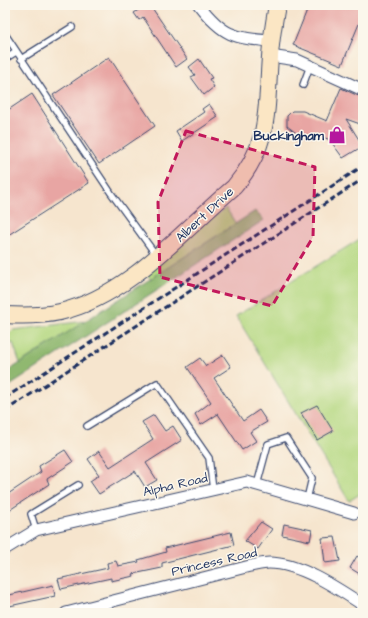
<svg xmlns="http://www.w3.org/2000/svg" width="368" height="618" viewBox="0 0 368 618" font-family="'Architects Daughter',sans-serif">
<rect width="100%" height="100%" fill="#fbf7ec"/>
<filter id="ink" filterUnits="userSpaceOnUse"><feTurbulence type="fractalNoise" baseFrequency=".025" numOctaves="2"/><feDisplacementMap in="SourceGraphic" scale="8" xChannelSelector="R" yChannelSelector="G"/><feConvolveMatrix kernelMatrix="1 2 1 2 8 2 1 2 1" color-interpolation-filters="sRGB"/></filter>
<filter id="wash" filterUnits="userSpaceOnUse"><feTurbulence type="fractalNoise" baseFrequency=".012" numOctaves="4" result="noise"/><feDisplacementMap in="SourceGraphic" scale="16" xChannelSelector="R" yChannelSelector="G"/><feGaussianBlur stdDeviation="0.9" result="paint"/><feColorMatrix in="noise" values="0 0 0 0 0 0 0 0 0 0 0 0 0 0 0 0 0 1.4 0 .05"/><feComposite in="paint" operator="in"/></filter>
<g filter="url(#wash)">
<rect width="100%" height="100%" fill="#f6e5ce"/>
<path fill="#b5d881" stroke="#688470" d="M 226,208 L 236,224 L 151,279 L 146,274 L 197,228 Z
M 363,237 L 363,492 L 349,501 L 236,316 Z
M 86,321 L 20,363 L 13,343 L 5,345 L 5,337 L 13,330 Z"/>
<path fill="#90b86f" stroke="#567466" d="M 255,211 L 264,220 L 5,389 L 5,373 Z"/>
<g id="blocks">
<path fill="#e8a5a3" d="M 146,5 L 150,5 L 187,59 L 176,67 L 143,17 L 139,20 L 134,13 Z
M 309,5 L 363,5 L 363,14 L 342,65 L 293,45 Z
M 109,57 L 155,126 L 99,164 L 53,95 Z
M 199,59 L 212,78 L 209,79 L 214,87 L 204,95 L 191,77 L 195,75 L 189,67 Z
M 341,88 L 363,98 L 363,125 L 346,119 L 363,146 L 343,158 L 330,140 L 316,134 L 314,137 L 301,134 L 300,136 L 287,126 L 287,116 L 292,111 L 303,111 L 327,121 Z
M 32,94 L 89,183 L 5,237 L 5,112 Z
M 209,104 L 218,117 L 182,141 L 176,131 L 204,112 L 202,109 Z
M 223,355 L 231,367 L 214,378 L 243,421 L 259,410 L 267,422 L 250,432 L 256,441 L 242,450 L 218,414 L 201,425 L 195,414 L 211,402 L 187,367 L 200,358 L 206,366 Z
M 317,405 L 333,431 L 317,440 L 301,413 Z
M 154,415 L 165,431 L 173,426 L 182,440 L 146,463 L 157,480 L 145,487 L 135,471 L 99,494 L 90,481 L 99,475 L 88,459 L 99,451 L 110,467 L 153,439 L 142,422 Z
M 65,450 L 73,462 L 47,479 L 49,484 L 5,513 L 5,496 L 41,472 L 39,466 Z
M 261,522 L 272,529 L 258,549 L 245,541 Z
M 284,524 L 312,530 L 310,541 L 282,535 Z
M 231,532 L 234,545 L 162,563 L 162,568 L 133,574 L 134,576 L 111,581 L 111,578 L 61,589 L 58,579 L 108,568 L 107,563 L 116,561 L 118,566 L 139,562 L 138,560 L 166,552 L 165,548 Z
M 335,537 L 340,561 L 325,563 L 322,538 Z
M 357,556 L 363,560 L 363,576 L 350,568 Z
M 53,585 L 55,596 L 5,607 L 5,596 Z"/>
</g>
</g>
<g filter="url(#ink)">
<use href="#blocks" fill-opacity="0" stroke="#3c4a6f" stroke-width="1"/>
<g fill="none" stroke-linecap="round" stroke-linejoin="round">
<g stroke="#3c4a6f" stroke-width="8">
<path id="lane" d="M 5,34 L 111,193 L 156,255
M 5,59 L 16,52
M 21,59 L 72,27
M 303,85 L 310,66
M 87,426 L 157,383 L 209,458 L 213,490
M 257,485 L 268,444 L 286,438 L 312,478 L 307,499
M 354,513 L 363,514
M 36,530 L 31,514 L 78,485"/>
</g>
<g stroke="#3c4a6f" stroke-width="13">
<path id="street" d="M 199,5 C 223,36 234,38 271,41
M 270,56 L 297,60 L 363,90
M 5,549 L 36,530 L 247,482 L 354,513
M 66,613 L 250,566 C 256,565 263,563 269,563 C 300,563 337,588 363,605"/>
</g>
<g stroke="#3c4a6f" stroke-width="18">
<path id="secondary" d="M 5,315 C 23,316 42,316 60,312 C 129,296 182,231 234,187 C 271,144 266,109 270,57 C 271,39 274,22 277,5"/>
</g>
<use href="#lane" stroke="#fff" stroke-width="5.5"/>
<use href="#street" stroke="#fff" stroke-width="11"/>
<use href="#secondary" stroke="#fbe6c4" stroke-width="16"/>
<path stroke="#1b2f5e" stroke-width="3" stroke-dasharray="6 3" stroke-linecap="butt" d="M 5,398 L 363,166
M 5,411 L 363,179"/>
</g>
</g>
<path fill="#c2185b" fill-opacity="0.2" stroke="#c2185b" stroke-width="3" stroke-dasharray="8 5" stroke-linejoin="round" d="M 186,131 L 315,167 L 313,237 L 272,306 L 160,277 L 158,202 Z"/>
<defs>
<g id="shop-bare" transform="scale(1.38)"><path d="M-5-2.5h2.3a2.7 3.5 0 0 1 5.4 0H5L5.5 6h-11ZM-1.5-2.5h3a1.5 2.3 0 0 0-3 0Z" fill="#b5179e" stroke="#fbf7ec" stroke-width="2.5" paint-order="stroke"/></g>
</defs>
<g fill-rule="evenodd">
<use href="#shop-bare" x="337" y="135"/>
</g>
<g text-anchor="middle" stroke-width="3" stroke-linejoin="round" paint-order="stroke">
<g font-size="13" font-weight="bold" fill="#1b2f5e" stroke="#fbf7ec" text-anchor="end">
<text x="324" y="140">Buckingham</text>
</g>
<g font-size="13" fill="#1b2f5e" stroke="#fbf7ec">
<text transform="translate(204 214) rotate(-43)" y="5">Albert Drive</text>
<text transform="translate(175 484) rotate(-13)" y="5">Alpha Road</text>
<text transform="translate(214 561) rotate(-13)" y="5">Princess Road</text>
</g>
</g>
<rect width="368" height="618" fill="none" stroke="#fbf7ec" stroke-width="20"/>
</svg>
